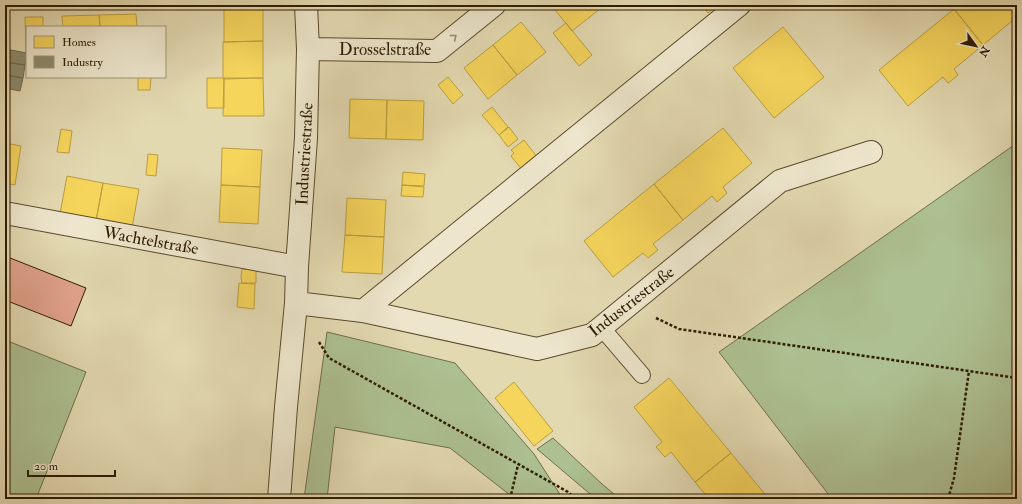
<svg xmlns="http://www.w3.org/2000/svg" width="1022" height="504" viewBox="0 0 1022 504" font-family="'IM FELL Double Pica',serif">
<rect width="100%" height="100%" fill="#e3d9b1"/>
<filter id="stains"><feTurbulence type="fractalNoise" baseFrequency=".005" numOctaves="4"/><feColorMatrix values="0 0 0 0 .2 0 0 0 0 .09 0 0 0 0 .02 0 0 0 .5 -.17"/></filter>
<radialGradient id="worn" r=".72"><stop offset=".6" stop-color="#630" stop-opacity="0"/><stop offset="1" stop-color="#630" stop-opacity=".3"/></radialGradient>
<path fill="#adc091" stroke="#6e6e49" d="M 1017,143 L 1017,499 L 832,499 L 719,352 Z
M 327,332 L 455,363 L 534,454 L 563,499 L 515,499 L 450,448 L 335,427 L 327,499 L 304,499 Z
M 5,340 L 86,372 L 36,499 L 5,499 Z
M 553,438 L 602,484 L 620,499 L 596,499 L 537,449 Z"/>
<path fill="#f6d55c" stroke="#ba9e41" d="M 5,5 L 34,5 L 34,7 L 5,8 Z
M 224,5 L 263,5 L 263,41 L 224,42 Z
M 375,5 L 414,5 L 375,6 Z
M 551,5 L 600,5 L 601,7 L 601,8 L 572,31 Z
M 702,5 L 718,5 L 708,13 Z
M 958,5 L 1017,5 L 1017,27 L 1012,21 L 983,45 L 954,9 Z
M 954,9 L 983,45 L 954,69 L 958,75 L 948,83 L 943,77 L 908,106 L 879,70 Z
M 136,14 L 137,27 L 100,27 L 99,15 Z
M 99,15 L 100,27 L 63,27 L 62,16 Z
M 25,17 L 43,17 L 43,27 L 27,27 L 27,52 L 26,52 Z
M 521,22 L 546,52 L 517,75 L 493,45 Z
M 566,23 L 592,55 L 579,66 L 553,33 Z
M 783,27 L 824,77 L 774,118 L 733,68 Z
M 263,41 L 263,78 L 223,79 L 223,42 Z
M 493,45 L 517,75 L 488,99 L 464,68 Z
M 138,77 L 151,77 L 150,90 L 138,90 Z
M 448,77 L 463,95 L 453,104 L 438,85 Z
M 207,78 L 224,78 L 224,108 L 207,108 Z
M 224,78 L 263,78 L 264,116 L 223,116 Z
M 350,99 L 387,100 L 386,139 L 349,138 Z
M 387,100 L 424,101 L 423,140 L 386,139 Z
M 492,107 L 508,127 L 499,135 L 482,115 Z
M 509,127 L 518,139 L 508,147 L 499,135 Z
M 723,128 L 752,163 L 723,187 L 727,193 L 717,202 L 712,196 L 683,220 L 654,184 Z
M 61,129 L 72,131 L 69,153 L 57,152 Z
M 524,140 L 538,158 L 523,171 L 511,156 L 514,153 L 511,150 Z
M 5,143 L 21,146 L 15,185 L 5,183 Z
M 222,148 L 262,150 L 260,187 L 221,185 Z
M 148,154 L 158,155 L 156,176 L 146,175 Z
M 403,172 L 425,174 L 424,186 L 402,185 Z
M 67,176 L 103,183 L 96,221 L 60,214 Z
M 103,183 L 139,189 L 132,228 L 96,221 Z
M 654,184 L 683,220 L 653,244 L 658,250 L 648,258 L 643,253 L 613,277 L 584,241 Z
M 221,185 L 260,187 L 258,224 L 219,222 Z
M 402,185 L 424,187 L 423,197 L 401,196 Z
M 347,198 L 386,200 L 384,237 L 345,235 Z
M 345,235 L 384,237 L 382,274 L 342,272 Z
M 242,269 L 256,270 L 256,283 L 242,283 L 241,277 Z
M 239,283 L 255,284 L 254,309 L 237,307 Z
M 669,378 L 731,453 L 695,482 L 671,452 L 665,457 L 656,447 L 662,442 L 634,407 Z
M 514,382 L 553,431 L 534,446 L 495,398 Z
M 731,453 L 769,499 L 709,499 L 695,482 Z"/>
<path fill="#8c8c6e" stroke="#706a4d" d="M 5,49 L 27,53 L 25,65 L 5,62 Z
M 5,62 L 25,65 L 23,78 L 5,75 Z
M 5,75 L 23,78 L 20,91 L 5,88 Z"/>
<path fill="#e1a28b" stroke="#2e1c01" d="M 5,256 L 86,288 L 71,326 L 5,300 Z"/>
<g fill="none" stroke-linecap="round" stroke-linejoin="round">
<g stroke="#5b4b2d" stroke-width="18">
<path id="service" d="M 601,327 L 642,375"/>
</g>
<g stroke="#5b4b2d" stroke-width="24">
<path id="minor" d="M 308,49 L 437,51 L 494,5
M 5,213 L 297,267
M 296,303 L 363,311 L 739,5
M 363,311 L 537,349 L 592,335 L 780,181 L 871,152
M 279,499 L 286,407 L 296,303 L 297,267 L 306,138 L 308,49 L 306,5"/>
</g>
<path stroke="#2e1c01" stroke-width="2.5" stroke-dasharray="3 2" stroke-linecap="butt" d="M 656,318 L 679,329 L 1017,378
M 319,342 L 329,358 L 568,492 L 576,499
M 510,499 L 518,465
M 948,499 L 954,478 L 969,371"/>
<use href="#service" stroke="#ede6cc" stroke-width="16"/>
<use href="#minor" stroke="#ede6cc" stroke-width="22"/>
</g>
<defs><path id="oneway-chevron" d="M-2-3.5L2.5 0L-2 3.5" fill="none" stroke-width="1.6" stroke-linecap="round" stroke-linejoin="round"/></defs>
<use stroke="#978b71" href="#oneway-chevron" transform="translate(454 37) rotate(-39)"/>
<g text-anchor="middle" stroke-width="4" stroke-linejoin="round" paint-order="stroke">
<g font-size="17" fill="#2e1c01" stroke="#ede6cc">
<text x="385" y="55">Drosselstraße</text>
<text transform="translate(304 154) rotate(-87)" y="6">Industriestraße</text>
<text transform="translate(151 240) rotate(10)" y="6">Wachtelstraße</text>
<text transform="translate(631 301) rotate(-38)" y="6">Industriestraße</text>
</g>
</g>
<rect width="1022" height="504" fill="none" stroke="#e3d9b1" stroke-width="20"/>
<rect x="6" y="6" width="1010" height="492" fill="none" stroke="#2e1c01" stroke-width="2"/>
<rect x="10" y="10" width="1002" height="484" fill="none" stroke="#2e1c01"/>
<rect x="26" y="26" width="140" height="52" fill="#ede6cc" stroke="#a1957b"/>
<rect x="34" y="36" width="20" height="12" fill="#f6d55c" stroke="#a1957b"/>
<text x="62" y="46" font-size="12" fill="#2e1c01">Homes</text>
<rect x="34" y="56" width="20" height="12" fill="#8c8c6e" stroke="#a1957b"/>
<text x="62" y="66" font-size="12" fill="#2e1c01">Industry</text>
<g transform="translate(976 46) rotate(123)" stroke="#ede6cc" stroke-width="3" paint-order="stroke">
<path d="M0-3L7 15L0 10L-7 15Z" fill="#2e1c01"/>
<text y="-6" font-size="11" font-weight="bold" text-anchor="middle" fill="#2e1c01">N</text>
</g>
<path d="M28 470v6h87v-6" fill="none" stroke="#2e1c01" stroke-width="2"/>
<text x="34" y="470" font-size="12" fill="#2e1c01" stroke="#ede6cc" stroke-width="3" paint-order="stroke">20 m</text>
<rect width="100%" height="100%" filter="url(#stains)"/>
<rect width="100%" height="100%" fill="url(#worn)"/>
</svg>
